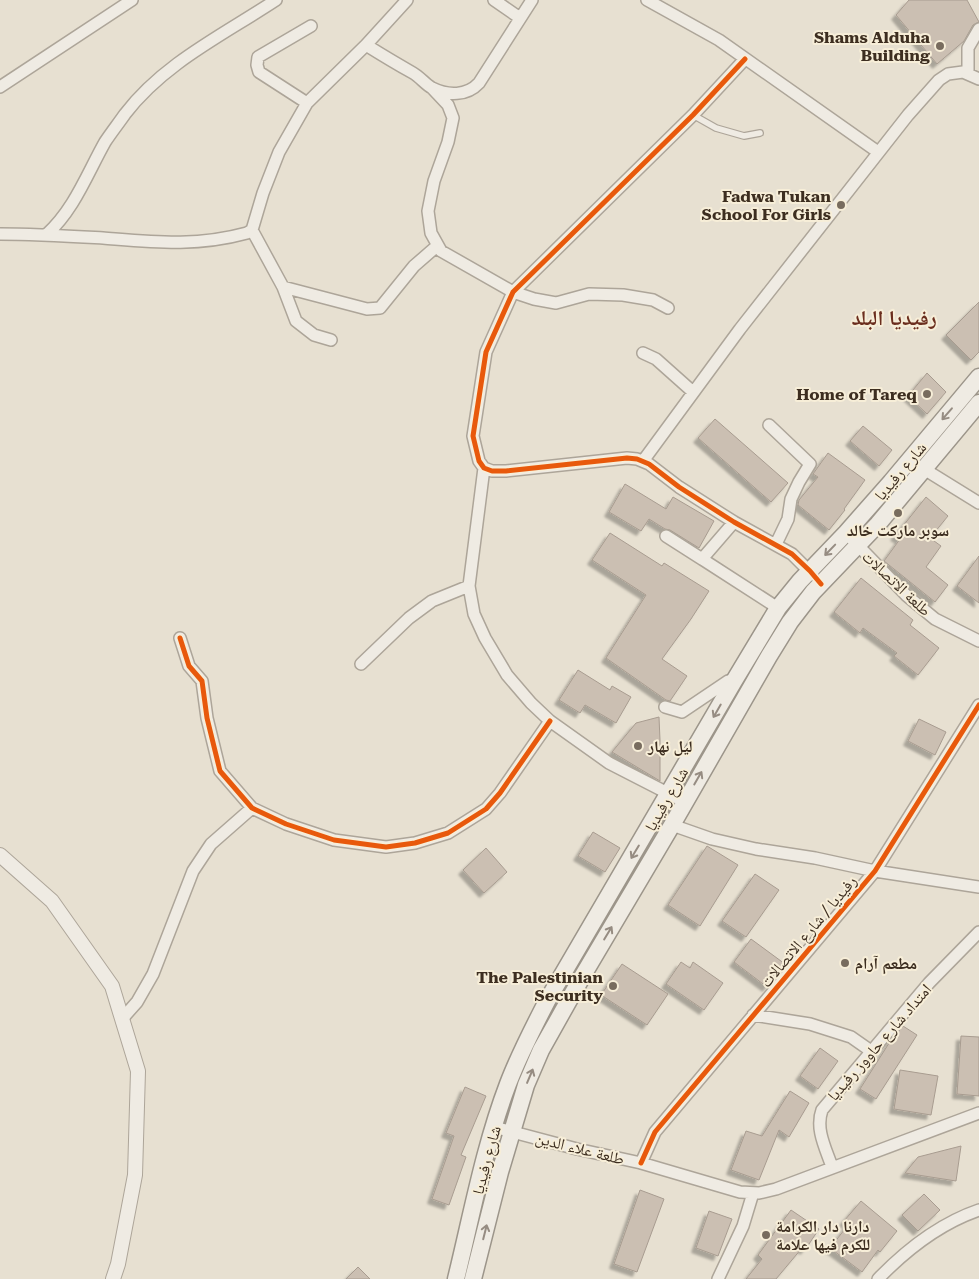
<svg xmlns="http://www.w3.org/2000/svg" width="979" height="1279" viewBox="0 0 979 1279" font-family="'Roboto Serif','Noto Naskh Arabic',serif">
<defs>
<filter id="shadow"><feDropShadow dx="-4.5" dy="4.5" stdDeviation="1" flood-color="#0004"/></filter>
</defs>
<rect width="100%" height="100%" fill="#e7e0d1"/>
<path fill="#cbbfb2" stroke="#a89c90" filter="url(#shadow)" d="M 909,0 L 967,0 L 979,22 L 973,25 L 964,41 L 937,64 L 896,15 Z
M 979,302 L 979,352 L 971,360 L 946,335 Z
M 927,373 L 946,392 L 927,414 L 908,396 Z
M 715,419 L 788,483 L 771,502 L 698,438 Z
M 863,426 L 892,450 L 879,466 L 850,441 Z
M 828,453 L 865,480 L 844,509 L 845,510 L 829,530 L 798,505 L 799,500 L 818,477 L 813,474 Z
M 625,484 L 666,509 L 673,497 L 714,521 L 699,548 L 670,530 L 665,529 L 649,519 L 641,531 L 609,512 Z
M 926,497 L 948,516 L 930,538 L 941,546 L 926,567 L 948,585 L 935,602 L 884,561 L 900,539 L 895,536 Z
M 610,533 L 662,566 L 664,563 L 709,591 L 691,619 L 662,659 L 687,676 L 670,701 L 666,700 L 606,658 L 646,595 L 592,560 Z
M 979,556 L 979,603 L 957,586 Z
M 861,578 L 913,620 L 910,625 L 939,648 L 918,675 L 894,656 L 897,653 L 863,628 L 860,633 L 834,612 Z
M 578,670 L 610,690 L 612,686 L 631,697 L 616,723 L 585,705 L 580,713 L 559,700 Z
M 659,717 L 660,740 L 660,781 L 612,752 L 636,723 Z
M 919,719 L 946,732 L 935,755 L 908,741 Z
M 593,832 L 620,848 L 605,872 L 578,856 Z
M 707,846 L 738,865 L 700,926 L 668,905 Z
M 486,848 L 507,872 L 484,893 L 463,870 Z
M 755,874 L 779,890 L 746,937 L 722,921 Z
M 751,939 L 785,964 L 767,987 L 734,962 Z
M 681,962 L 690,968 L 693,962 L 723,983 L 704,1010 L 666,984 Z
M 622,964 L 668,994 L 647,1025 L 601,995 Z
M 903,1026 L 917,1035 L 876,1099 L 860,1089 L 891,1040 Z
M 961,1036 L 979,1037 L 979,1096 L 957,1094 Z
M 820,1048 L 838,1061 L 818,1089 L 800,1076 Z
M 900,1070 L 938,1076 L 931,1115 L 894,1109 Z
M 465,1087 L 486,1096 L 461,1155 L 466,1157 L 449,1205 L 432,1199 L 454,1136 L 446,1133 Z
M 790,1091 L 809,1103 L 789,1137 L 779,1130 L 759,1180 L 731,1170 L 746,1131 L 762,1136 Z
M 961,1146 L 956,1181 L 905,1173 L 918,1157 Z
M 640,1190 L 664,1199 L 637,1272 L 614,1264 Z
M 924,1194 L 940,1210 L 918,1231 L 902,1215 Z
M 861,1201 L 897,1231 L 880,1252 L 878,1250 L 862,1272 L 830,1248 L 848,1225 L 844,1221 Z
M 791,1210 L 819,1229 L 805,1250 L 802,1248 L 776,1279 L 746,1279 L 762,1259 L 758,1255 Z
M 709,1211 L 732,1219 L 718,1256 L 696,1248 Z
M 358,1267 L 370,1279 L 346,1279 Z"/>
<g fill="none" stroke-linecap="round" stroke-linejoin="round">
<g stroke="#ada599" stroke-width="8">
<path id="service" d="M 693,115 L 716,128 L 744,136 L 760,133"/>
</g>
<g stroke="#ada599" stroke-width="14">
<path id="minor" d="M 494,0 L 520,18
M 647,0 L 719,40 L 878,152
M 366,45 C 382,55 397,64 413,73 C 420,77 425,84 432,88 C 448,96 467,96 479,83 L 532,0
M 745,59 L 693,115 L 513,292 L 486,352 L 473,436 L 479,461 L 484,468 L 492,471 L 506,471 L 627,458 L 637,459 L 649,464 L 679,487 L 734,522 L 792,554 L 813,575
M 968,73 L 968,48 L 979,29
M 0,87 L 132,0
M 432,88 L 448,105 L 453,118 L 448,142 L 434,181 L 428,211 L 431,233 L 441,251 L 513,292 L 534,299 L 556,303 L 589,294 L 623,295 L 653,300 L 668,308
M 307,103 L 259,72 L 257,65 L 258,57 L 311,26
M 252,230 L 283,287 L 296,321 L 314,335 L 331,340
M 0,234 C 34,234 68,236 103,238 C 154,242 196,247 247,233 L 252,230 L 263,193 L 279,152 L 307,103 L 366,45 L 407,0
M 46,235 C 74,210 87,174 105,142 C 111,133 118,124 125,114 C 164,63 223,35 276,0
M 283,287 L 367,309 L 380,308 L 414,266 L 437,246
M 643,353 L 656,359 L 693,392
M 769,425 L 810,464 L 799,482 L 791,499 L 788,519 L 776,544
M 643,461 L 740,329 L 908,115 L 939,80 L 948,74 L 963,72 L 979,79
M 484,468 L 469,586 L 474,614 L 485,638 L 507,675 L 531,703 L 550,721 L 609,763 L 685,802
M 924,469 L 979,503
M 734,522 L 702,559 L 778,608
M 846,533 L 906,595 L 935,619 L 979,641
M 666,536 L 702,559
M 180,638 L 189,666 L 202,681 L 207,718 L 220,771 L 252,808 L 286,824 L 334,840 L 386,847 L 415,843 L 448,833 L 486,809 L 500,793 L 550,721
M 361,664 L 409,618 L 432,601 L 469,586
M 665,707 L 682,712 L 728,681 L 734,681
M 672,825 L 712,839 L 756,849 L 815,858 L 875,871 L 979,887
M 753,1015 L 810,1024 L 851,1037 L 871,1051
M 122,1019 L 137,1002 L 153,974 L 193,871 L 211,844 L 252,808
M 494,1127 L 577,1149 L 641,1163 L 740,1192 L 759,1193 L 776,1189 L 979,1113
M 641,1163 L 655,1132 L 875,871 L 979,705
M 832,1167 C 826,1149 815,1129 822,1110 L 929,983 L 979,932
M 718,1279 L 743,1226 L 753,1193
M 878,1279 C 906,1250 941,1223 979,1210"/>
</g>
<g stroke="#ada599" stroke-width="16">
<path id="tertiary" d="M 0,855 L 52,901 L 112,986 L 138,1071 L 135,1175 L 118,1264 L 113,1279"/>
</g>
<g stroke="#9c958a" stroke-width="19">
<path id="secondary" d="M 456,1279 C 472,1214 484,1147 508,1084 C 519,1055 533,1028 547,1001 L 734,681 L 778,608 L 800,581 L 846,533 L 891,482 L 979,377
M 473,1279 L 500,1172 L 526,1085 L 541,1050 L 582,977 L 672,825 L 769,656 L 790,622 L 813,592 L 878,524 L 979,403"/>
</g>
<use href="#service" stroke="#efebe3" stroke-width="5.5"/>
<use href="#minor" stroke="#efebe3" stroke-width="11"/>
<use href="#tertiary" stroke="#efebe3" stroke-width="14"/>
<use href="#secondary" stroke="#efebe3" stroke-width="16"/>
<g stroke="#f7eed8" stroke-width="8">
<path id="cycleway" d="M 745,59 L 693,115 L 513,292 L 486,352 L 473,436 L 479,461 L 484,468 L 492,471 L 506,471 L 627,458 L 637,459 L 649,464 L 679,487 L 734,522 L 792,554 L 810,571 L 821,584
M 180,638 L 189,666 L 202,681 L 207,718 L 220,771 L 252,808 L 286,824 L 334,840 L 386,847 L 415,843 L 448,833 L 486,809 L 500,793 L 550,721
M 641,1163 L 655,1132 L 875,871 L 979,705"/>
</g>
<use href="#cycleway" stroke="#e8590c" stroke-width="5"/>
</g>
<defs><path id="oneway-shaft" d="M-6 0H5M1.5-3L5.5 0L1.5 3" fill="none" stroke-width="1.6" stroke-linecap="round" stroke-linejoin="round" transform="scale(1.25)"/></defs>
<g stroke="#968c82">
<use href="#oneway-shaft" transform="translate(947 414) rotate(131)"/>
<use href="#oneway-shaft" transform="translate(830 550) rotate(134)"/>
<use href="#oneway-shaft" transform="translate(717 711) rotate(120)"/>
<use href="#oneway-shaft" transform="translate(698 778) rotate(-60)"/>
<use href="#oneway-shaft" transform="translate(635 852) rotate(121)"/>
<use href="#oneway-shaft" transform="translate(608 933) rotate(-59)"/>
<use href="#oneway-shaft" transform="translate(530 1076) rotate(-67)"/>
<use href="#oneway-shaft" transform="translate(485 1232) rotate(-76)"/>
</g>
<g fill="#786c5e" stroke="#f7eed8" stroke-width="2">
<circle cx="940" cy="46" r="5"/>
<circle cx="841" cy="205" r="5"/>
<circle cx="927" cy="394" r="5"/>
<circle cx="898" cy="513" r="5"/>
<circle cx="638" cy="746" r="5"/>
<circle cx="845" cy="963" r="5"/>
<circle cx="613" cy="986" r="5"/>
<circle cx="766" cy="1235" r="5"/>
</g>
<g text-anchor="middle" stroke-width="4" stroke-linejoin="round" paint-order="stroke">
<g font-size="16" font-weight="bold" fill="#3d2e20" stroke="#f7eed8" text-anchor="end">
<text x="930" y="43">Shams Alduha<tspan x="930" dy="18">Building</tspan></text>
<text x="831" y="202">Fadwa Tukan<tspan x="831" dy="18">School For Girls</tspan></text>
<text x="917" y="400">Home of Tareq</text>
<text x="898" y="536" text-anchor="middle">سوبر مارکت خالد</text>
<text x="648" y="752" text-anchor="start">ليل نهار</text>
<text x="855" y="969" text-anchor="start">مطعم آرام</text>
<text x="603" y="983">The Palestinian<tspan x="603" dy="18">Security</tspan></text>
<text x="776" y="1232" text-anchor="start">دارنا دار الكرامة<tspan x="776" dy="18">للكرم فيها علامة</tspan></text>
</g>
<g font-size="16" fill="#3d2e20" stroke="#f7eed8">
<text transform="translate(900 471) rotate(-50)" y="6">شارع رفيديا</text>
<text transform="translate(897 583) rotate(43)" y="6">طلعة الاتصالات</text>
<text transform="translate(666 799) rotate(-60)" y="6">شارع رفيديا</text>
<text transform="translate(808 931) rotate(-50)" y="6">رفيديا / شارع الاتصالات</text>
<text transform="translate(879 1042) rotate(-49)" y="6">امتداد شارع حاووز رفيديا</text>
<text transform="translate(580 1148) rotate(14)" y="6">طلعة علاء الدين</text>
<text transform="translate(486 1160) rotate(-75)" y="6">شارع رفيديا</text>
</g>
<g font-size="21" font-weight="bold" fill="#6b2e1e" stroke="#f7eed8">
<text x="894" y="325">رفيديا البلد</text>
</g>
</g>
</svg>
